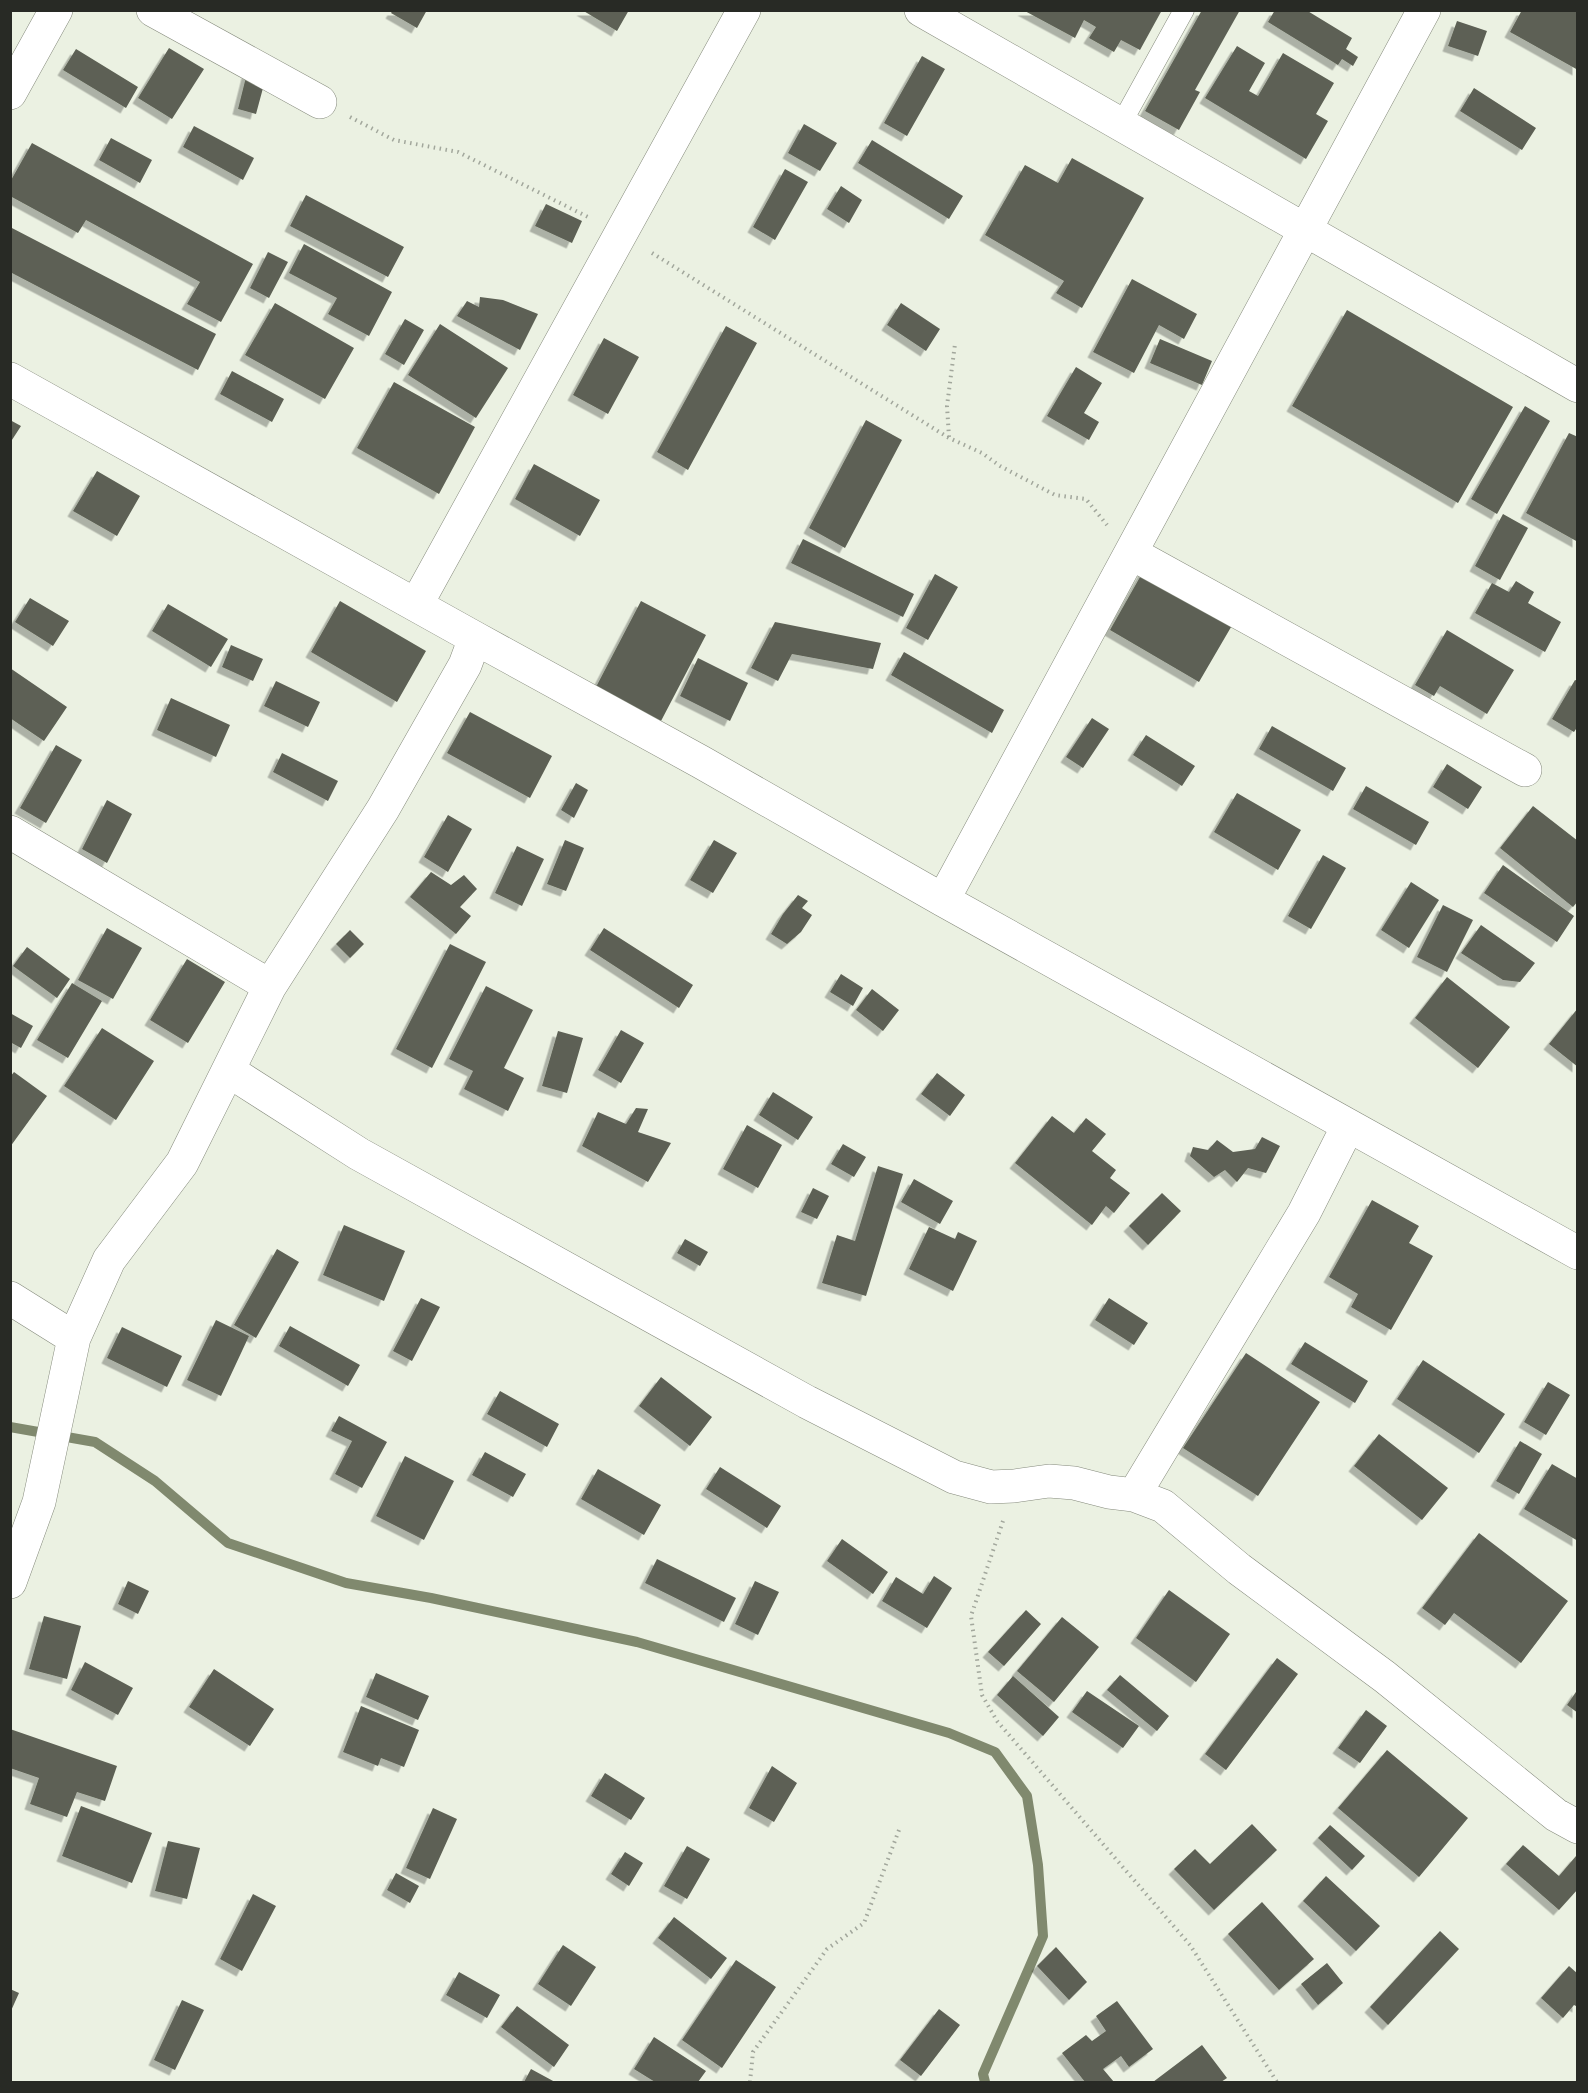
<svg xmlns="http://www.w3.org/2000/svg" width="1588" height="2093" viewBox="0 0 1588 2093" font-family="Georgia,serif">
<defs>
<filter id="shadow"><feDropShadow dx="-5.5" dy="5.5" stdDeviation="0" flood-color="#0004"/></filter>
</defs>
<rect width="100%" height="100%" fill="#ebf1e2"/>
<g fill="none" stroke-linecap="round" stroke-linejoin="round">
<path stroke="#80896e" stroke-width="10" d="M 10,1427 L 95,1442 L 155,1481 L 228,1543 L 346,1583 L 431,1598 L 637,1642 L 949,1733 L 995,1752 L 1027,1796 L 1038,1865 L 1043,1936 L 983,2074 L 985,2082"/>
</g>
<path fill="#5d6154" filter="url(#shadow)" d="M 393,10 L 427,10 L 417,28 L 391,13 Z
M 582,10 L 629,10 L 617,31 Z
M 1023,10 L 1162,10 L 1140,50 L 1121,40 L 1114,52 L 1089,38 L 1096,27 L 1084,20 L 1075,38 Z
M 1202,10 L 1240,10 L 1195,90 L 1200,92 L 1179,130 L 1145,111 Z
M 1275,10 L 1306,10 L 1352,38 L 1346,49 L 1358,57 L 1353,66 L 1342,59 L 1338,65 L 1268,22 Z
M 1522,10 L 1578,10 L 1578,70 L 1510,32 Z
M 1457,21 L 1487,31 L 1478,56 L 1448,46 Z
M 1237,46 L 1265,63 L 1249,91 L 1258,96 L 1283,53 L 1334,83 L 1316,114 L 1328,121 L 1306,159 L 1205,98 Z
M 169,48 L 204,69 L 172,119 L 138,98 Z
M 76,49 L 138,87 L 126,108 L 63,70 Z
M 922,56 L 945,69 L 907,136 L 884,123 Z
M 247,73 L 266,77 L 256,114 L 238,109 Z
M 1474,88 L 1536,128 L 1522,150 L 1460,111 Z
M 804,124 L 837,143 L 820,171 L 788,153 Z
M 194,126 L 254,158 L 243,180 L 183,147 Z
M 111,138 L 152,160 L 140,183 L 99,160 Z
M 872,140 L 963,196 L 949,219 L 858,163 Z
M 32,143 L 253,264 L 221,322 L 187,304 L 200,282 L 86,220 L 78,233 L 10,196 L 10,182 Z
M 1072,158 L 1144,198 L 1082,308 L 1056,293 L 1064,281 L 985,235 L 1025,165 L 1058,183 Z
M 785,169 L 808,182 L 775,240 L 753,227 Z
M 841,186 L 862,200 L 849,223 L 827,209 Z
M 306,195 L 404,247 L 388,277 L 290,226 Z
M 546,204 L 582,221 L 572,243 L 535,226 Z
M 10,227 L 216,334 L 198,370 L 10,272 Z
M 304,244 L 392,292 L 369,336 L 328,314 L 337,298 L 289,273 Z
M 268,252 L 288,262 L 269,298 L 250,288 Z
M 1132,279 L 1197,314 L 1184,339 L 1159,325 L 1134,373 L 1093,352 Z
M 480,297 L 503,300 L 538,314 L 520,350 L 457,316 L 467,301 L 479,307 Z
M 275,303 L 354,348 L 325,399 L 245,355 Z
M 901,303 L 940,329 L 926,351 L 887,325 Z
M 1347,310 L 1513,407 L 1458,503 L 1292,406 Z
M 405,319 L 424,330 L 404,365 L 385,354 Z
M 440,324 L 508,368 L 476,418 L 408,375 Z
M 726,326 L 757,343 L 688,470 L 657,452 Z
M 604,338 L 639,357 L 608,414 L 573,395 Z
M 1160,339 L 1212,361 L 1202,385 L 1150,363 Z
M 1076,367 L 1102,383 L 1084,413 L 1099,422 L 1089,440 L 1047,416 Z
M 232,371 L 284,399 L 272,422 L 220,394 Z
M 394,382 L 475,427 L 439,494 L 357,448 Z
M 1525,406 L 1550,421 L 1497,514 L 1471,499 Z
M 10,420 L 21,426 L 10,443 Z
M 866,420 L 902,440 L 845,548 L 809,528 Z
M 1569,433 L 1578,437 L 1578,542 L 1526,513 Z
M 534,464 L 600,500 L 580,536 L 515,499 Z
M 97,471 L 140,496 L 117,536 L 73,511 Z
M 1503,514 L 1528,528 L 1500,580 L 1475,566 Z
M 803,539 L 914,594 L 903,617 L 791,563 Z
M 1144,570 L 1234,622 L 1199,682 L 1110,630 Z
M 935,574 L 958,587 L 928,640 L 906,628 Z
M 1516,581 L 1534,592 L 1528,603 L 1561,622 L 1545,652 L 1475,613 L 1492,583 L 1509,592 Z
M 30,598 L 69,621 L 53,646 L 15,622 Z
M 340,601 L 426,651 L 397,702 L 311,652 Z
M 641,601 L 706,635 L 661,721 L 596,687 Z
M 168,604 L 228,639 L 211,667 L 152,631 Z
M 775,622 L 881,643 L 873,669 L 792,654 L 778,681 L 751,668 Z
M 1447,630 L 1514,670 L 1487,714 L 1440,686 L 1434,696 L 1415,685 Z
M 231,645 L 263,659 L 253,681 L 222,667 Z
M 904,652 L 1004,710 L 992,733 L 891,675 Z
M 698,658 L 748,683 L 730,721 L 680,696 Z
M 10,668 L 67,707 L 44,741 L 10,718 Z
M 1575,680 L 1578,681 L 1578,726 L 1574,732 L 1552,719 Z
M 276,681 L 320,702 L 308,727 L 264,706 Z
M 171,698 L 230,725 L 216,757 L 157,730 Z
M 470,712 L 552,756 L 530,798 L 447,753 Z
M 1092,718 L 1109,729 L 1083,768 L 1066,757 Z
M 1272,726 L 1346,768 L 1333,791 L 1259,749 Z
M 1146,735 L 1195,766 L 1182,786 L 1133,755 Z
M 56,745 L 82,760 L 46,823 L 20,808 Z
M 282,753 L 338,781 L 328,801 L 273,772 Z
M 1447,764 L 1482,787 L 1468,809 L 1433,787 Z
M 576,783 L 588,790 L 574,818 L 561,810 Z
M 1366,786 L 1429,822 L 1416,845 L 1353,809 Z
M 1237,793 L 1301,830 L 1278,870 L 1214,832 Z
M 107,800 L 132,814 L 107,863 L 82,849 Z
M 1533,806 L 1578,841 L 1578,901 L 1573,907 L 1500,848 Z
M 448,815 L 472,829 L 448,872 L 424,857 Z
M 565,840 L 584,848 L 566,891 L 547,884 Z
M 714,840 L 737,853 L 713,893 L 690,880 Z
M 517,846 L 544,859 L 522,906 L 495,893 Z
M 1323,855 L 1346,868 L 1311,929 L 1288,916 Z
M 1503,865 L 1574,916 L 1557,942 L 1484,893 Z
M 431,872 L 451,885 L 464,875 L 477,889 L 460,907 L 471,916 L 456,934 L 410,897 Z
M 1411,882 L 1439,900 L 1409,948 L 1381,930 Z
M 798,895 L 808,901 L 802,908 L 812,915 L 801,932 L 787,944 L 771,934 L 783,914 Z
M 1443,905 L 1473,920 L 1447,972 L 1417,957 Z
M 1481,925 L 1535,963 L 1520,982 L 1503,980 L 1461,953 Z
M 107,928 L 142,948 L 113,999 L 78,980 Z
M 604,928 L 693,985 L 679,1008 L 590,950 Z
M 350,930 L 364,944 L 350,958 L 336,944 Z
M 450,944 L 486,962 L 432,1068 L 396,1049 Z
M 27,947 L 70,979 L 57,998 L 13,966 Z
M 187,959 L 225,982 L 188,1043 L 150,1020 Z
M 841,974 L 863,988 L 853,1006 L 830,992 Z
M 1447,977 L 1510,1027 L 1478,1068 L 1415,1018 Z
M 72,983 L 102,1001 L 68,1058 L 37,1040 Z
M 486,986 L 533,1010 L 504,1068 L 524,1078 L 508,1111 L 464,1089 L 473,1071 L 449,1059 Z
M 872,989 L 899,1010 L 883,1031 L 856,1010 Z
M 1578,1008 L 1578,1067 L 1549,1044 Z
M 10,1013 L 33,1026 L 21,1048 L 10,1042 Z
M 102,1028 L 154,1061 L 116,1120 L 64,1086 Z
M 621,1030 L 644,1043 L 621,1083 L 598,1070 Z
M 558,1031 L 583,1038 L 567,1093 L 542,1086 Z
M 14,1072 L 47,1096 L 10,1147 L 10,1077 Z
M 937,1073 L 965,1095 L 950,1116 L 921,1094 Z
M 773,1092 L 813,1117 L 798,1140 L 759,1115 Z
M 636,1108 L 648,1109 L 638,1132 L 671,1143 L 648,1182 L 582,1146 L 598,1112 L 626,1124 Z
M 1052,1116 L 1074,1133 L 1086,1118 L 1106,1134 L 1092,1151 L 1116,1170 L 1110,1178 L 1130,1193 L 1114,1213 L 1106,1206 L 1092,1225 L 1015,1163 Z
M 747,1125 L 782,1145 L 758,1188 L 723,1169 Z
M 1262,1137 L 1280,1146 L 1266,1173 L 1248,1168 L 1237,1182 L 1225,1170 L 1214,1177 L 1190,1156 L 1193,1147 L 1208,1150 L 1217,1140 L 1233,1152 L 1255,1149 Z
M 843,1144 L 866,1157 L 854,1177 L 831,1164 Z
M 878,1166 L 903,1174 L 866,1296 L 822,1283 L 837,1235 L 855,1241 Z
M 914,1179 L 953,1201 L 940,1224 L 901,1202 Z
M 813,1188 L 829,1196 L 817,1219 L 801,1212 Z
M 1162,1193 L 1181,1211 L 1148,1245 L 1129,1226 Z
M 1372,1200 L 1419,1226 L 1409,1243 L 1433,1256 L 1391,1330 L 1351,1307 L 1358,1294 L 1329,1277 Z
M 344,1225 L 405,1251 L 384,1301 L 323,1275 Z
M 929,1227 L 955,1239 L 958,1232 L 977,1241 L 953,1291 L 909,1269 Z
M 685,1239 L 708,1252 L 700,1266 L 677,1253 Z
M 277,1249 L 299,1262 L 256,1338 L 234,1325 Z
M 421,1298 L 440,1307 L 412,1361 L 393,1351 Z
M 1109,1298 L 1148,1323 L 1134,1345 L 1095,1320 Z
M 216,1320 L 249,1336 L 221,1396 L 187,1380 Z
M 290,1326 L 360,1365 L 348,1386 L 279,1346 Z
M 122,1327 L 182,1356 L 167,1387 L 107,1358 Z
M 1305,1342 L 1368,1381 L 1355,1403 L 1291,1364 Z
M 1246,1353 L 1320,1402 L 1258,1496 L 1183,1448 Z
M 1423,1360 L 1505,1414 L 1479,1453 L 1397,1399 Z
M 661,1377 L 712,1417 L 690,1446 L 639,1406 Z
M 1548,1382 L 1570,1395 L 1546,1435 L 1524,1422 Z
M 500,1391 L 559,1424 L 547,1447 L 487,1414 Z
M 339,1416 L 387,1442 L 362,1488 L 335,1474 L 352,1441 L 331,1431 Z
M 1379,1434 L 1448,1488 L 1422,1520 L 1354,1466 Z
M 1520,1441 L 1542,1454 L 1519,1494 L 1496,1481 Z
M 485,1452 L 526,1474 L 513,1497 L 472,1475 Z
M 405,1456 L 454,1481 L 424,1540 L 376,1516 Z
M 1552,1464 L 1578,1479 L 1578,1541 L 1524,1509 Z
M 720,1467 L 781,1506 L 767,1528 L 706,1489 Z
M 598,1469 L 661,1505 L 644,1535 L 581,1499 Z
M 1479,1533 L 1568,1601 L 1521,1663 L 1454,1613 L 1445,1625 L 1422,1608 Z
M 842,1539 L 888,1572 L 873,1594 L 827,1561 Z
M 657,1559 L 736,1598 L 724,1622 L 645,1583 Z
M 934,1576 L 952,1588 L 927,1628 L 882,1601 L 896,1577 L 923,1594 Z
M 128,1581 L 149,1591 L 138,1614 L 118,1604 Z
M 755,1581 L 779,1592 L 758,1635 L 735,1624 Z
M 1169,1590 L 1230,1634 L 1196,1682 L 1136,1638 Z
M 1026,1610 L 1041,1624 L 1004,1666 L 988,1652 Z
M 44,1616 L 81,1626 L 67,1679 L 29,1669 Z
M 1062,1617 L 1099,1647 L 1054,1702 L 1017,1671 Z
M 1277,1658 L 1298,1674 L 1226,1770 L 1205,1754 Z
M 85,1662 L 133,1688 L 118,1715 L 71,1690 Z
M 214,1669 L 274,1709 L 250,1746 L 189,1707 Z
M 376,1673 L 429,1696 L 418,1720 L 366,1697 Z
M 1120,1675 L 1169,1716 L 1157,1731 L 1107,1690 Z
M 1013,1676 L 1059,1717 L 1043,1736 L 997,1695 Z
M 1578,1689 L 1578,1713 L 1567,1705 Z
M 1087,1691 L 1139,1726 L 1123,1748 L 1072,1712 Z
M 361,1706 L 419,1730 L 404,1767 L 381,1758 L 378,1766 L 343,1752 Z
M 1366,1710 L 1387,1726 L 1360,1763 L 1338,1748 Z
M 10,1729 L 117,1766 L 105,1801 L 77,1792 L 67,1817 L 30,1804 L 39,1778 L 10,1768 Z
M 1387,1750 L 1468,1818 L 1419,1877 L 1338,1808 Z
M 772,1766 L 797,1783 L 774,1822 L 749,1808 Z
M 605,1773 L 645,1798 L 631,1820 L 591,1796 Z
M 81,1806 L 152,1833 L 132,1883 L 62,1856 Z
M 433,1808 L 457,1819 L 430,1879 L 406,1868 Z
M 1252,1824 L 1277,1850 L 1214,1910 L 1174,1869 L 1195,1849 L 1210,1864 Z
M 1330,1825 L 1365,1856 L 1352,1870 L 1318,1838 Z
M 168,1841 L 200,1848 L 187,1899 L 155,1891 Z
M 1523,1845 L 1559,1876 L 1576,1856 L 1578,1858 L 1578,1889 L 1559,1910 L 1506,1864 Z
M 687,1846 L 710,1859 L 687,1899 L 664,1886 Z
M 625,1852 L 643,1863 L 629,1886 L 611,1874 Z
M 396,1873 L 419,1886 L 410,1903 L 387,1890 Z
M 1326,1876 L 1380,1926 L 1356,1951 L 1303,1901 Z
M 253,1894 L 276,1906 L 242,1971 L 220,1959 Z
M 1262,1902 L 1314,1959 L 1279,1990 L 1228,1934 Z
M 674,1917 L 727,1958 L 711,1979 L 658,1938 Z
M 1440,1931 L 1459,1949 L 1388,2025 L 1370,2007 Z
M 563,1945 L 596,1967 L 571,2006 L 538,1984 Z
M 1056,1947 L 1087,1982 L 1069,2000 L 1037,1966 Z
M 736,1960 L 776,1987 L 722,2068 L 682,2040 Z
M 1327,1963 L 1343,1983 L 1318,2005 L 1301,1984 Z
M 1569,1966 L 1578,1974 L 1578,2007 L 1574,2005 L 1563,2018 L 1541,1998 Z
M 459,1972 L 500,1995 L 487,2018 L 446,1995 Z
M 10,1989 L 19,1993 L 10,2013 Z
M 182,2000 L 204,2010 L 175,2070 L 154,2060 Z
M 1117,2001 L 1153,2049 L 1129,2067 L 1121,2056 L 1103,2069 L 1114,2082 L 1085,2082 L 1062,2053 L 1086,2035 L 1092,2041 L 1106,2031 L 1096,2016 Z
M 517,2006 L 569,2045 L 554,2067 L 501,2027 Z
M 939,2009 L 960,2025 L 921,2076 L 900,2060 Z
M 654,2037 L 706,2071 L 698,2082 L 655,2082 L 634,2069 Z
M 1202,2045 L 1227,2078 L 1221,2082 L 1153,2082 Z
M 531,2069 L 555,2082 L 524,2082 Z"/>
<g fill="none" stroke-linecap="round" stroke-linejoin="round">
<g stroke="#858a7c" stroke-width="21">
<path id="lane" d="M 1121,124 L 1184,10"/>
</g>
<g stroke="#858a7c" stroke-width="34">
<path id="street" d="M 153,10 L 320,102
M 921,10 L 1578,386
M 10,93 L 56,10
M 10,379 L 475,638 L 701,762 L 943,900 L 1578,1253
M 1131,553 L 1525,770
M 416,605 L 744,10
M 10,832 L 270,986
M 943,900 L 1424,10
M 229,1071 L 359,1154 L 807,1402 L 954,1477 L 991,1487 L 1014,1486 L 1049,1481 L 1074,1483 L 1109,1492 L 1134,1495 L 1163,1506 L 1239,1569 L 1385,1677 L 1556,1815 L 1578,1827
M 10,1298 L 74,1338
M 1134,1495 L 1304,1213 L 1348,1126
M 10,1582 L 39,1502 L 74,1338 L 109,1260 L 182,1163 L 270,986 L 383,809 L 465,665 L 475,638"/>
</g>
<path stroke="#a2a79c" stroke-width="4" stroke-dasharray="1.5 4.5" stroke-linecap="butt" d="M 350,117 L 394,140 L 458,152 L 590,218
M 652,253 L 949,438 L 982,453 L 1000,466 L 1055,495 L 1086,499 L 1107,525
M 949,437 L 947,406 L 955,344
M 1003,1521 L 971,1616 L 982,1695 L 997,1721 L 1190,1945 L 1277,2082
M 750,2082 L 753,2052 L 827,1949 L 864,1923 L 899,1830"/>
<use href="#lane" stroke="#fff" stroke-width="20"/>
<use href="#street" stroke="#fff" stroke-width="33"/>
</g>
<rect width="1588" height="2093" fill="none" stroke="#282a25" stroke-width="24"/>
</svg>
